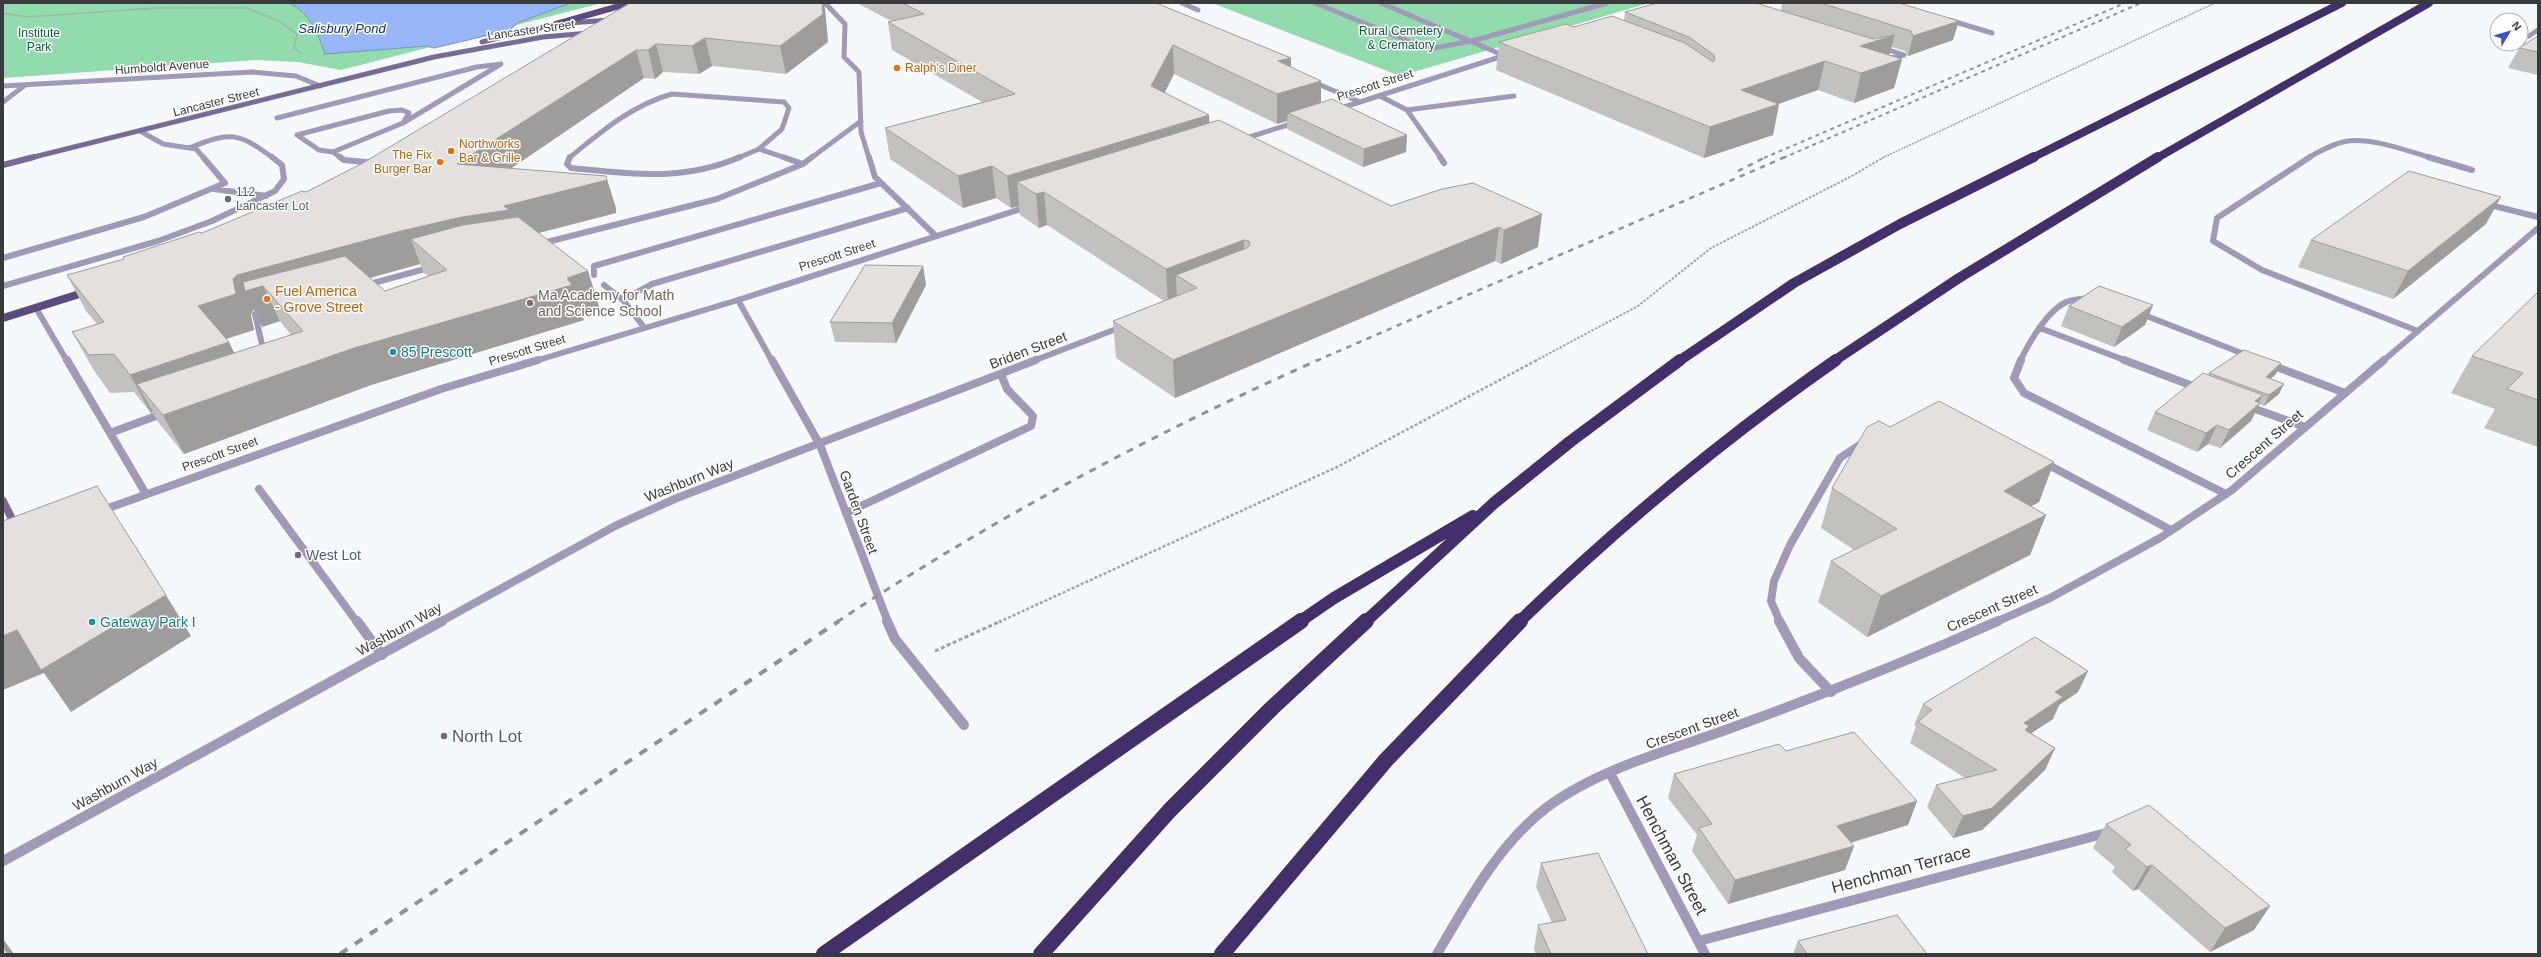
<svg xmlns="http://www.w3.org/2000/svg" width="2541" height="957" viewBox="0 0 2541 957" font-family="Arial,sans-serif">
<rect width="100%" height="100%" fill="#f6f9fc"/>
<path fill="#91dbac" d="M 3,3 L 602,3 L 341,70 L 298,62 L 257,60 L 3,78 Z
M 1212,3 L 1649,3 L 1400,76 Z"/>
<path fill="#8ed9a9" d="M 571,3 L 592,3 L 517,23 Z"/>
<path fill="#97b7f9" stroke="#7b92c0" d="M 289,3 L 571,3 L 517,23 L 510,30 L 434,48 L 427,46 L 325,54 C 317,32 311,14 289,3 Z"/>
<g fill="none" stroke-linecap="round" stroke-linejoin="round">
<path stroke="#a2a4a6" stroke-width="1.5" stroke-dasharray="2 1" stroke-linecap="butt" d="M 3,13 L 27,17 L 156,8 L 246,8 L 279,21 L 297,34 L 294,48 L 303,55
M 1882,158 L 2215,3"/>
<path stroke="#a2a4a6" stroke-width="2" stroke-dasharray="2.5 1.5" stroke-linecap="butt" d="M 1535,361 L 1638,306 L 1711,248 L 1852,176 L 1884,157"/>
<path stroke="#a2a4a6" stroke-width="2.5" stroke-dasharray="3 2" stroke-linecap="butt" d="M 999,622 L 1337,467 L 1537,360"/>
<path stroke="#a2a4a6" stroke-width="3" stroke-dasharray="4 2.5" stroke-linecap="butt" d="M 935,651 L 1001,621"/>
<path stroke="#a199b8" stroke-width="5" d="M 825,3 L 845,24 L 844,57 L 859,72 L 861,132 L 869,158
M 1182,3 L 1198,10
M 1315,3 L 1413,43 L 1434,48 L 1472,41 L 1607,3
M 1381,3 L 1505,56
M 2529,36 L 2538,30
M 1880,47 L 1904,55 L 1885,59
M 1311,81 L 1360,102
M 1380,96 L 1407,110 L 1441,158
M 402,110 L 409,113 L 403,123 L 333,152 L 319,150 L 297,135 L 389,111 Z
M 1407,110 L 1514,96
M 277,118 L 477,67 L 501,64 L 403,123
M 140,131 L 163,144 L 196,149 L 204,158
M 189,148 C 230,132 237,131 273,158
M 759,149 L 786,158
M 333,152 L 341,158
M 569,158 C 601,132 632,105 672,94 L 784,102 L 789,108 L 782,129 L 759,149
M 738,158 L 759,149
M 811,158 L 861,121
M 2308,158 C 2320,151 2334,143 2348,141 C 2374,138 2407,151 2432,158"/>
<path stroke="#a199b8" stroke-width="6" d="M 340,157 L 344,160 L 375,163
M 570,157 L 567,164 L 571,168 C 632,174 682,182 740,157
M 783,157 L 803,164
M 869,157 L 875,177 L 936,236
M 1440,157 L 1444,163
M 2310,157 L 2217,218 L 2213,241 L 2262,270 L 2418,331
M 2428,157 L 2472,170
M 214,189 L 266,196
M 2486,204 L 2538,217
M 539,244 L 717,199 L 803,164 L 812,157
M 3,258 L 144,217 L 225,183 L 203,157
M 594,275 L 594,266 L 881,183
M 366,285 L 432,267
M 604,285 L 623,300 L 643,326
M 3,286 L 158,241 L 212,221 L 275,191 L 284,179 L 282,165 L 272,157
M 623,300 L 652,284 L 908,208
M 36,308 L 67,361
M 2139,313 L 2249,356
M 2040,328 L 2127,361
M 264,353 L 255,314 L 265,311
M 2020,361 C 2030,341 2046,312 2066,302 C 2073,299 2081,299 2088,298"/>
<path stroke="#a199b8" stroke-width="8" d="M 67,360 L 146,494
M 2021,360 L 2014,378 L 2024,393 L 2226,494
M 2124,360 L 2198,388
M 2269,364 L 2345,393
M 2247,406 L 2305,427
M 110,433 L 164,413
M 2043,462 L 2171,530
M 259,489 L 357,622
M 846,513 L 1031,426 L 1033,416 L 1007,389 L 1001,374
M 1780,622 L 1771,601 L 1774,581 L 1790,545 L 1840,458 L 1864,442"/>
<path stroke="#a199b8" stroke-width="10" d="M 357,621 L 382,655
M 1779,621 L 1799,658 L 1831,692"/>
<path stroke="#a199b8" stroke-width="5" d="M 1949,20 L 1992,33
M 3,86 L 252,72 L 296,76 L 320,86
M 3,102 L 24,86
M 1338,109 L 1506,55
M 1243,139 L 1297,122"/>
<path stroke="#a199b8" stroke-width="6" d="M 738,300 L 772,361
M 535,361 L 738,300 L 1030,206
M 1033,361 L 1124,326
M 2383,361 L 2538,228"/>
<path stroke="#a199b8" stroke-width="8" d="M 772,360 L 820,445 L 888,622
M 100,511 L 441,389 L 538,360
M 440,622 L 617,525 L 677,498 L 1036,360
M 1996,622 L 2050,598 L 2160,538 L 2232,490 L 2384,360"/>
<path stroke="#a199b8" stroke-width="10" d="M 887,621 L 895,639 L 964,725
M 1610,773 L 1705,954
M 3,861 L 442,621
M 1699,941 L 2110,832
M 1437,954 C 1467,903 1498,845 1546,808 C 1597,769 1671,750 1731,728 C 1822,695 1910,660 1998,621"/>
<path stroke="#786c97" stroke-width="5" d="M 482,42 L 556,24 L 610,20
M 30,158 L 434,57 L 543,37 L 589,33"/>
<path stroke="#786c97" stroke-width="6" d="M 3,165 L 34,157"/>
<path stroke="#786c97" stroke-width="8" d="M 3,501 L 16,527"/>
<path stroke="#5b4b7f" stroke-width="6" d="M 556,24 L 630,3"/>
<path stroke="#5b4b7f" stroke-width="8" d="M 3,318 L 89,291"/>
<path stroke="#432f6a" stroke-width="8" d="M 2032,158 L 2342,3
M 2157,158 L 2429,3"/>
<path stroke="#432f6a" stroke-width="10" d="M 1679,361 L 1794,283 L 1900,224 L 2034,157
M 1834,361 L 1959,278 L 2158,157"/>
<path stroke="#432f6a" stroke-width="12" d="M 1299,622 L 1334,598 L 1473,516
M 1365,622 L 1494,503 L 1571,441 L 1680,360
M 1519,622 C 1618,526 1723,439 1836,360"/>
<path stroke="#432f6a" stroke-width="16" d="M 824,954 L 1301,621
M 1041,954 L 1170,810 L 1272,708 L 1366,621
M 1222,954 L 1386,760 L 1520,621"/>
<path stroke="#909294" stroke-width="2" stroke-dasharray="4 4" stroke-linecap="butt" d="M 1764,158 L 2125,3
M 1783,158 L 2141,3"/>
<path stroke="#909294" stroke-width="2.5" stroke-dasharray="5.5 5.5" stroke-linecap="butt" d="M 1738,171 L 1766,157
M 1316,361 L 1785,157"/>
<path stroke="#909294" stroke-width="3" stroke-dasharray="7 7" stroke-linecap="butt" d="M 837,622 C 989,521 1152,434 1318,360"/>
<path stroke="#909294" stroke-width="4" stroke-dasharray="9 9" stroke-linecap="butt" d="M 340,954 L 839,621"/>
</g>
<path fill="#c3c1be" fill-rule="evenodd" d="M 630,3 L 825,9 L 828,42 L 786,74 L 712,66 L 699,74 L 663,72 L 655,79 L 644,78 L 510,169 L 616,208 L 616,213 L 538,233 L 588,271 L 599,307 L 581,313 L 584,320 L 371,385 L 184,454 L 158,422 L 153,412 L 151,413 L 134,392 L 110,393 L 93,369 L 72,332 L 97,324 L 86,311 L 67,275 L 124,259 L 202,233 L 306,192 L 363,163 ZM 420,264 L 424,273 L 428,276 L 385,291 L 370,278 ZM 253,310 L 254,310 L 262,327 L 280,321 L 291,335 L 234,353 L 229,342 L 226,339 L 254,330 L 251,315 Z
M 857,3 L 1156,3 L 1291,58 L 1291,67 L 1321,102 L 1407,135 L 1406,152 L 1363,167 L 1287,129 L 1287,121 L 1277,124 L 1174,74 L 1164,93 L 1209,123 L 1391,206 L 1442,189 L 1538,247 L 1501,264 L 1495,261 L 1175,398 L 1116,358 L 1113,321 L 1164,301 L 1047,225 L 1039,228 L 1020,215 L 1019,206 L 1011,208 L 996,198 L 963,208 L 890,159 L 885,128 L 982,102 L 892,50 L 888,22 L 891,21 Z
M 1782,3 L 1899,3 L 1953,40 L 1908,56 L 1905,51 L 1892,47 L 1889,55 L 1902,59 L 1894,88 L 1854,103 L 1818,90 L 1779,104 L 1773,135 L 1704,158 L 1496,70 L 1499,42 L 1574,27 L 1624,20 L 1625,12 L 1781,11 Z
M 2538,36 L 2538,75 L 2508,68 L 2519,48 Z
M 2486,224 L 2393,299 L 2298,267 L 2311,240 Z
M 923,266 L 926,285 L 896,343 L 835,342 L 830,322 Z
M 2538,292 L 2538,447 L 2484,428 L 2495,409 L 2451,393 L 2472,356 Z
M 2153,305 L 2145,325 L 2114,347 L 2061,326 L 2069,306 Z
M 2209,373 L 2276,374 L 2271,379 L 2279,394 L 2264,406 L 2259,404 L 2251,421 L 2220,448 L 2208,444 L 2197,452 L 2147,430 L 2155,412 L 2208,375 Z
M 1890,427 L 2054,462 L 2039,502 L 2031,506 L 2046,515 L 2030,555 L 1867,637 L 1818,602 L 1831,561 L 1854,550 L 1821,528 L 1832,488 Z
M 2088,671 L 2078,692 L 2059,705 L 2053,719 L 2031,733 L 2055,748 L 2045,770 L 1982,830 L 1953,838 L 1927,807 L 1936,785 L 1965,778 L 1910,743 L 1916,726 L 1914,725 L 1923,704 Z
M 1786,751 L 1917,801 L 1908,825 L 1851,843 L 1854,846 L 1845,870 L 1728,904 L 1692,851 L 1697,835 L 1668,798 L 1674,774 Z
M 2106,824 L 2254,930 L 2210,952 L 2138,889 L 2133,891 L 2112,872 L 2115,867 L 2093,848 Z
M 1541,863 L 1648,954 L 1536,954 L 1534,949 L 1538,925 L 1552,923 L 1536,887 Z
M 1798,941 L 1927,954 L 1793,954 Z"/>
<path fill="#9f9d9b" d="M 822,3 L 824,3 L 825,9 L 828,42 L 786,74 L 780,46 Z
M 1959,21 L 1953,40 L 1908,56 L 1913,36 Z
M 1895,35 L 1887,63 L 1860,46 Z
M 705,38 L 712,66 L 699,74 L 692,46 Z
M 656,44 L 663,72 L 655,79 L 648,50 Z
M 1173,45 L 1174,74 L 1153,116 L 1151,86 Z
M 636,50 L 644,78 L 469,197 L 457,164 Z
M 1291,58 L 1291,86 L 1278,61 Z
M 1902,59 L 1894,88 L 1854,103 L 1861,73 Z
M 1825,61 L 1818,90 L 1767,108 L 1779,104 L 1773,135 L 1704,158 L 1710,127 L 1741,90 Z
M 1321,81 L 1321,110 L 1288,113 L 1287,121 L 1277,124 L 1277,94 Z
M 1209,115 L 1210,146 L 1044,192 L 1047,225 L 1039,228 L 1036,194 L 1017,182 L 1019,206 L 1011,208 L 1007,176 Z
M 1407,135 L 1406,152 L 1363,167 L 1364,149 Z
M 992,166 L 996,198 L 963,208 L 958,176 Z
M 606,176 L 616,208 L 616,213 L 519,238 L 411,239 L 420,264 L 278,303 L 263,286 L 280,321 L 262,327 L 254,310 L 253,310 L 251,315 L 254,330 L 216,342 L 198,306 L 233,279 L 237,275 Z
M 2501,197 L 2486,224 L 2393,299 L 2408,271 Z
M 1542,214 L 1538,247 L 1501,264 L 1504,230 Z
M 1499,227 L 1495,261 L 1175,398 L 1173,360 Z
M 1244,240 L 1244,275 L 1176,275 L 1177,301 L 1168,304 L 1166,269 Z
M 923,266 L 926,285 L 896,343 L 892,323 Z
M 588,271 L 599,307 L 581,313 L 584,320 L 371,385 L 184,454 L 163,415 L 354,348 Z
M 2153,305 L 2145,325 L 2114,347 L 2122,327 Z
M 229,342 L 247,379 L 137,384 L 153,412 L 151,413 L 130,375 Z
M 2281,363 L 2276,374 L 2260,387 L 2266,377 Z
M 2284,384 L 2279,394 L 2264,406 L 2269,395 Z
M 2263,395 L 2258,404 L 2260,403 L 2251,421 L 2220,448 L 2229,430 L 2255,401 Z
M 2217,425 L 2208,444 L 2197,452 L 2206,433 Z
M 2054,462 L 2039,502 L 1988,531 L 2004,491 Z
M 2046,515 L 2030,555 L 1867,637 L 1881,596 Z
M 166,595 L 191,636 L 71,712 L 44,673 L 3,690 L 3,636 L 17,630 Z
M 2088,671 L 2078,692 L 2059,705 L 2053,719 L 2024,738 L 2024,723 L 2055,692 Z
M 2055,748 L 2045,770 L 1982,830 L 1953,838 L 1963,816 Z
M 1917,801 L 1908,825 L 1829,849 L 1837,826 Z
M 1854,846 L 1845,870 L 1728,904 L 1735,880 Z
M 2152,865 L 2138,889 L 2133,891 L 2147,867 Z
M 2270,906 L 2254,930 L 2210,952 L 2225,928 Z
M 3,939 L 14,954 L 8,954 L 3,947 Z"/>
<path fill="#e3e0dd" stroke="#9f9d9b" d="M 630,3 L 822,3 L 823,14 L 780,46 L 705,38 L 692,46 L 656,44 L 648,50 L 636,50 L 457,164 L 606,176 L 607,180 L 504,206 L 509,210 L 462,217 L 401,231 L 237,275 L 233,279 L 236,294 L 198,306 L 229,342 L 130,375 L 114,354 L 89,355 L 72,332 L 104,322 L 67,275 L 124,259 L 123,257 L 199,232 L 202,233 L 302,191 L 306,192 L 363,163 Z
M 903,3 L 1156,3 L 1291,58 L 1278,61 L 1321,81 L 1277,94 L 1173,45 L 1151,86 L 1209,115 L 1007,176 L 992,166 L 958,176 L 885,128 L 1015,94 L 888,22 L 924,14 Z
M 1657,3 L 1756,3 L 1873,39 L 1895,35 L 1860,46 L 1902,59 L 1861,73 L 1825,61 L 1741,90 L 1779,104 L 1710,127 L 1499,42 L 1566,24 L 1574,27 L 1612,16 L 1685,43 L 1713,62 L 1715,59 L 1714,55 L 1689,37 L 1625,12 Z
M 1821,3 L 1899,3 L 1959,21 L 1913,36 L 1911,31 Z
M 2538,36 L 2538,52 L 2519,48 Z
M 1332,99 L 1407,135 L 1364,149 L 1288,113 Z
M 1219,120 L 1391,206 L 1442,189 L 1473,183 L 1542,214 L 1504,230 L 1499,227 L 1173,360 L 1113,321 L 1197,288 L 1176,275 L 1247,248 L 1250,245 L 1249,241 L 1244,240 L 1166,269 L 1044,192 L 1036,194 L 1017,182 Z
M 2409,171 L 2501,197 L 2408,271 L 2311,240 Z
M 518,217 L 588,271 L 567,278 L 572,285 L 354,348 L 163,415 L 137,384 L 303,331 L 263,286 L 245,291 L 243,282 L 345,256 L 385,291 L 447,270 L 411,239 L 463,225 Z
M 865,265 L 923,266 L 892,323 L 830,322 Z
M 2099,286 L 2153,305 L 2122,327 L 2069,306 Z
M 2538,292 L 2538,400 L 2507,389 L 2523,373 L 2472,356 Z
M 2244,350 L 2281,363 L 2266,377 L 2284,384 L 2269,395 L 2209,373 Z
M 2203,373 L 2263,395 L 2255,401 L 2260,403 L 2229,430 L 2217,425 L 2206,433 L 2155,412 Z
M 1939,401 L 2054,462 L 2004,491 L 2046,515 L 1881,596 L 1831,561 L 1897,529 L 1832,488 L 1867,427 L 1879,421 L 1890,427 Z
M 97,486 L 166,595 L 41,670 L 17,630 L 3,636 L 3,521 Z
M 2035,637 L 2088,671 L 2055,692 L 2063,697 L 2024,723 L 2029,726 L 2025,730 L 2055,748 L 1992,808 L 1963,816 L 1936,785 L 1997,770 L 1918,722 L 1932,710 L 1923,704 Z
M 1854,732 L 1917,801 L 1837,826 L 1854,846 L 1735,880 L 1699,828 L 1712,824 L 1674,774 L 1779,744 L 1786,751 Z
M 2149,805 L 2270,906 L 2225,928 L 2152,865 L 2147,867 L 2125,849 L 2131,845 L 2106,824 Z
M 1598,853 L 1648,954 L 1551,954 L 1538,925 L 1566,920 L 1541,863 Z
M 1897,915 L 1927,954 L 1807,954 L 1798,941 Z
M 3,947 L 8,954 L 3,954 Z"/>
<g fill="#e8710a" stroke="#fff" stroke-width="1.5">
<circle cx="897" cy="68" r="4"/>
<circle cx="451" cy="151" r="4"/>
<circle cx="440" cy="162" r="4"/>
<circle cx="267" cy="299" r="4"/>
</g>
<g fill="#5c6f8a" stroke="#fff" stroke-width="1.5">
<circle cx="228" cy="199" r="4"/>
<circle cx="298" cy="555" r="4"/>
<circle cx="444" cy="736" r="4"/>
</g>
<circle fill="#8d6e63" stroke="#fff" stroke-width="1.5" cx="530" cy="303" r="4"/>
<g fill="#0f9aa8" stroke="#fff" stroke-width="1.5">
<circle cx="393" cy="352" r="4"/>
<circle cx="92" cy="622" r="4"/>
</g>
<g text-anchor="middle" stroke-width="3" stroke-linejoin="round" paint-order="stroke">
<g font-size="12" fill="#393a3b" stroke="#fff">
<text transform="translate(531 30) rotate(-8)" y="4">Lancaster Street</text>
<text transform="translate(162 67) rotate(-4)" y="4">Humboldt Avenue</text>
<text transform="translate(1375 85) rotate(-18)" y="4">Prescott Street</text>
<text transform="translate(216 102) rotate(-14)" y="4">Lancaster Street</text>
<text transform="translate(837 255) rotate(-18)" y="4">Prescott Street</text>
<text transform="translate(527 350) rotate(-17)" y="4">Prescott Street</text>
<text transform="translate(220 454) rotate(-20)" y="4">Prescott Street</text>
</g>
<g font-size="12" fill="#0b643a" stroke="#fff">
<text x="1401" y="35">Rural Cemetery<tspan x="1401" dy="14">&amp; Crematory</tspan></text>
<text x="39" y="37">Institute<tspan x="39" dy="14">Park</tspan></text>
</g>
<g font-size="12" fill="#c56008" stroke="#fff" text-anchor="start">
<text x="905" y="72">Ralph's Diner</text>
<text x="459" y="148">Northworks<tspan x="459" dy="14">Bar &amp; Grille</tspan></text>
<text x="432" y="159" text-anchor="end">The Fix<tspan x="432" dy="14">Burger Bar</tspan></text>
</g>
<g font-size="12" fill="#4e5e75" stroke="#fff" text-anchor="start">
<text x="236" y="196">112<tspan x="236" dy="14">Lancaster Lot</tspan></text>
</g>
<g font-size="13" font-style="italic" fill="#102e77" stroke="#fff">
<text x="342" y="33">Salisbury Pond</text>
</g>
<g font-size="14" fill="#c56008" stroke="#fff" text-anchor="start">
<text x="275" y="296">Fuel America<tspan x="275" dy="16">- Grove Street</tspan></text>
</g>
<g font-size="14" fill="#785e54" stroke="#fff" text-anchor="start">
<text x="538" y="300">Ma Academy for Math<tspan x="538" dy="16">and Science School</tspan></text>
</g>
<g font-size="14" fill="#393a3b" stroke="#fff">
<text transform="translate(1028 350) rotate(-21)" y="5">Briden Street</text>
<text transform="translate(2264 444) rotate(-41)" y="5">Crescent Street</text>
<text transform="translate(689 480) rotate(-22)" y="5">Washburn Way</text>
<text transform="translate(859 512) rotate(70)" y="5">Garden Street</text>
<text transform="translate(1992 608) rotate(-24)" y="5">Crescent Street</text>
<text transform="translate(399 629) rotate(-29)" y="5">Washburn Way</text>
<text transform="translate(1692 728) rotate(-20)" y="5">Crescent Street</text>
<text transform="translate(115 784) rotate(-29)" y="5">Washburn Way</text>
</g>
<g font-size="14" fill="#0d838f" stroke="#fff" text-anchor="start">
<text x="401" y="357">85 Prescott</text>
<text x="100" y="627">Gateway Park I</text>
</g>
<g font-size="14" fill="#4e5e75" stroke="#fff" text-anchor="start">
<text x="306" y="560">West Lot</text>
</g>
<g font-size="17" fill="#4e5e75" stroke="#fff" text-anchor="start">
<text x="452" y="742">North Lot</text>
</g>
<g font-size="17" fill="#393a3b" stroke="#fff">
<text transform="translate(1672 855) rotate(62)" y="6">Henchman Street</text>
<text transform="translate(1901 869) rotate(-15)" y="6">Henchman Terrace</text>
</g>
</g>
<rect width="2541" height="957" fill="none" stroke="#393a3b" stroke-width="8"/>
<g transform="translate(2509 32) rotate(52)"><circle r="19" fill="#ffffff" stroke="#b0b0b1"/>
<path d="M0-3L7 15L0 10L-7 15Z" fill="#3954c6"/>
<text y="-6" font-size="11" font-weight="bold" text-anchor="middle" fill="#393a3b">N</text>
</g>
</svg>
